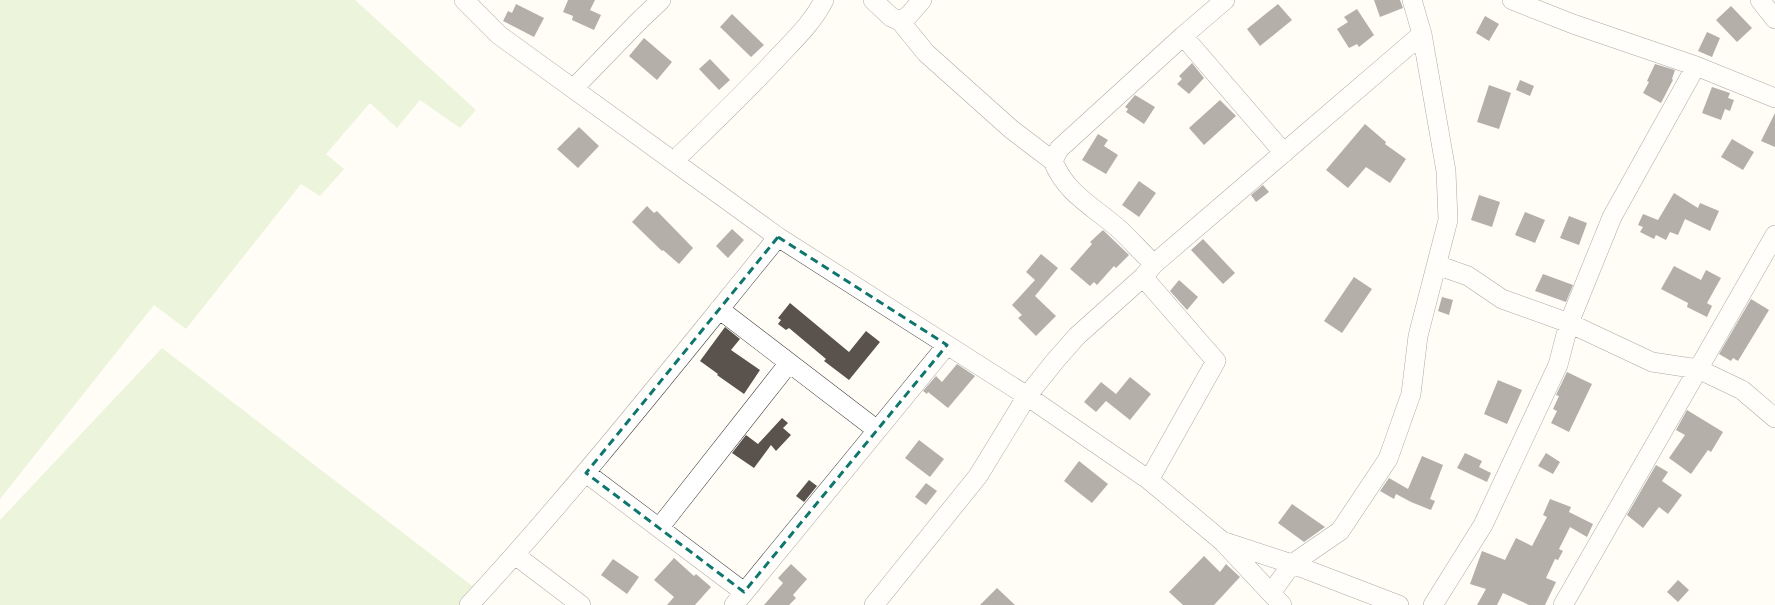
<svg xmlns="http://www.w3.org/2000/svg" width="1775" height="605" viewBox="0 0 1775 605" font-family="'Playfair Display',serif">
<rect width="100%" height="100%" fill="#fffdf5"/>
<path fill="#d5ebbd" d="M 0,0 L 355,0 L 476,110 L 460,128 L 420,100 L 397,128 L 370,103 L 326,154 L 344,169 L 320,196 L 301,184 L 186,329 L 154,305 L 0,499 Z
M 162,348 L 475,588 L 461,605 L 0,605 L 0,520 Z"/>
<path fill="#5a524d" d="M 568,0 L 595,0 L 590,10 L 601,15 L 594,30 L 572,20 L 573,16 L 563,12 Z
M 1374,0 L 1400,0 L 1403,8 L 1380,17 Z
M 516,4 L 544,18 L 534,37 L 503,21 L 508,11 L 512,13 Z
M 1278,4 L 1292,20 L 1260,46 L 1247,29 Z
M 1731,6 L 1752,28 L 1737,42 L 1716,20 Z
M 1357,9 L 1374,35 L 1359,47 L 1357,44 L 1349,48 L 1337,29 L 1348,22 L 1344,17 Z
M 732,14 L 764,45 L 751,57 L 720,27 Z
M 1485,16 L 1499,24 L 1489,41 L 1476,33 Z
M 1707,32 L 1720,38 L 1712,57 L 1698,51 Z
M 644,38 L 672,62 L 657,80 L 629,56 Z
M 710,59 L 730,80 L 719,90 L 699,69 Z
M 1192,63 L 1204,78 L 1189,94 L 1177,84 L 1182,79 L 1179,76 Z
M 1655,64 L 1675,70 L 1672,79 L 1673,80 L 1661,103 L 1643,93 L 1649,82 L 1647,81 Z
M 1520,80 L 1534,86 L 1530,96 L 1516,90 Z
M 1489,85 L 1511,93 L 1499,129 L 1477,122 Z
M 1712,87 L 1730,93 L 1728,98 L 1734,100 L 1730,111 L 1725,109 L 1721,120 L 1702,113 Z
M 1135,95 L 1155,107 L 1144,124 L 1126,112 L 1128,109 L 1125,107 Z
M 1220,100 L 1236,116 L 1204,145 L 1189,128 Z
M 1775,113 L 1775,147 L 1761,141 Z
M 1365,124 L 1386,142 L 1385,144 L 1406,159 L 1390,183 L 1366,167 L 1348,188 L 1326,170 Z
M 579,127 L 599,146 L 578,168 L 557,149 Z
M 1098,134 L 1108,140 L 1104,146 L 1118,155 L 1106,174 L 1082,160 Z
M 1732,139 L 1754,152 L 1743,170 L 1721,157 Z
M 1139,181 L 1156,193 L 1139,217 L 1122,205 Z
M 1263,185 L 1269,192 L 1256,202 L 1251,195 Z
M 1674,193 L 1698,208 L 1700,203 L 1719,211 L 1710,231 L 1685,219 L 1678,235 L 1670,232 L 1666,240 L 1656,235 L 1654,239 L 1640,232 L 1643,227 L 1638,225 L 1643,214 L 1658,220 Z
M 1479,195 L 1500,202 L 1492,227 L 1471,220 Z
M 647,206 L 654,213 L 657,211 L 693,248 L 679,264 L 663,250 L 662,251 L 632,222 Z
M 1525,212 L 1545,220 L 1535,243 L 1515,235 Z
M 1569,216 L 1587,223 L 1579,245 L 1560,238 Z
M 732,229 L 744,240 L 728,258 L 716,246 Z
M 1103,230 L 1129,255 L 1116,268 L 1114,266 L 1097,285 L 1094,282 L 1090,286 L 1070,269 L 1092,244 L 1090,242 Z
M 1203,239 L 1235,273 L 1223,284 L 1191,250 Z
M 1041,254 L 1058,268 L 1035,296 L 1056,316 L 1036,336 L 1018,318 L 1022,315 L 1012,305 L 1035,280 L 1026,272 Z
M 1674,266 L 1701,280 L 1706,270 L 1721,278 L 1707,303 L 1712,306 L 1707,317 L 1687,307 L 1688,303 L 1661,289 Z
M 1543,274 L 1573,285 L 1566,302 L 1535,291 Z
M 1354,277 L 1372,289 L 1342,333 L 1324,321 Z
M 1179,280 L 1198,297 L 1187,310 L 1170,291 Z
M 1442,297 L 1453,300 L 1449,315 L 1438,311 Z
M 1751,299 L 1769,310 L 1738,361 L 1733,358 L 1731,361 L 1719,354 Z
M 790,303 L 849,352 L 866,331 L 880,342 L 849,380 L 824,361 L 826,359 L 789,328 L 786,330 L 778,324 L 781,320 L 778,318 Z
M 725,327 L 740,339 L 731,350 L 760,370 L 744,394 L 717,375 L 718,374 L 700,361 Z
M 957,364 L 975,376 L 948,408 L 928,392 L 927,394 L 923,391 L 936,376 L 942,382 Z
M 1567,372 L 1592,384 L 1569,432 L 1551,423 L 1557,411 L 1553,409 L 1559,396 L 1556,395 Z
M 1130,377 L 1151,394 L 1130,420 L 1106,401 L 1096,412 L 1084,402 L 1101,382 L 1116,394 Z
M 1498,380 L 1522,390 L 1507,424 L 1484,414 Z
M 1687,410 L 1723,432 L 1711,452 L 1708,450 L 1691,474 L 1669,458 L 1685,435 L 1676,430 Z
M 782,418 L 788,423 L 783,428 L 791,435 L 776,451 L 771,445 L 754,468 L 732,453 L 746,435 L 758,444 Z
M 919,440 L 944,459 L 930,477 L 905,458 Z
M 1465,453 L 1482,461 L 1479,467 L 1491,473 L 1487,482 L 1457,468 Z
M 1546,453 L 1560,462 L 1553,474 L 1538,466 Z
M 1422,456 L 1443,465 L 1430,499 L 1435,501 L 1431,510 L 1411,502 L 1396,494 L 1394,499 L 1380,491 L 1389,478 L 1408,489 Z
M 1079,461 L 1108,484 L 1092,503 L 1064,481 Z
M 1656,465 L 1668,472 L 1662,481 L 1682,495 L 1668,514 L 1659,507 L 1643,528 L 1627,515 Z
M 809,480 L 817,486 L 804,502 L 796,496 Z
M 926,483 L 937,491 L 926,505 L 915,497 Z
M 1550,499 L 1571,507 L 1569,512 L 1593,524 L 1587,537 L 1570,527 L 1559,549 L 1563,551 L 1558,560 L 1555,559 L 1546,578 L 1556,582 L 1545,605 L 1529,605 L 1503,593 L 1497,605 L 1477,605 L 1486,589 L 1470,584 L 1482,551 L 1505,560 L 1516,538 L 1532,546 L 1547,517 L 1543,515 Z
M 1292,504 L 1325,527 L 1304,542 L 1278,523 Z
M 1204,556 L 1220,572 L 1226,564 L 1240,577 L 1214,605 L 1183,605 L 1169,592 Z
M 674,558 L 694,576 L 696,574 L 711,587 L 695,605 L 667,605 L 674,597 L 654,580 Z
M 613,559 L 639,577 L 627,594 L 601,575 Z
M 791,564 L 807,579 L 793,595 L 796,598 L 789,605 L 764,605 L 783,583 L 778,578 Z
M 1678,580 L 1689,590 L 1678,602 L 1667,592 Z
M 997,588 L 1015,605 L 980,605 Z"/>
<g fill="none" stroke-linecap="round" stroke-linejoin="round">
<g stroke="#444" stroke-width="20">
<path id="minor" d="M 464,0 L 499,35 L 778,237 L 1027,396 L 1149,480 L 1222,541 L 1292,564 L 1399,605
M 873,0 L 891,17 L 900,21 L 908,16 L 922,0
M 1512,0 L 1573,24 L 1696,66 L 1775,98
M 1760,0 L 1775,19
M 900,21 L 926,53 L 1011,129 L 1053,161
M 1183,36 L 1225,0
M 574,88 L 637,23 L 661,0
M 674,161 C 709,127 745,93 778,57 C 795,39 813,22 824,0
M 1154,264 C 1142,253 1131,240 1119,229 C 1094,207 1066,194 1053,161 L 1059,149 L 1183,36 L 1284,153
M 1437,265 L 1468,276 L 1502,299 L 1569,323 L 1652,362 L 1698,369 L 1742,390 L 1775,418
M 1143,277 L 1216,361 L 1149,480
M 719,309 L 877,430
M 586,473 L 744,592
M 659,528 L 789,363
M 1224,543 L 1282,605
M 515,555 L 581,605
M 1271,593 L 1292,564 L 1340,531 L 1388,459 L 1411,394 L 1418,336 L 1448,220 L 1446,171 L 1422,34 L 1412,0
M 469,605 C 578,487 677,361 778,237
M 734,605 L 947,345
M 874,605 L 978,476 L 1027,396 L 1055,361 L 1077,336 L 1143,277 L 1154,264 L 1422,34
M 1433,605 L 1483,525 L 1558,365 L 1569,323 L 1612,217 L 1696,66
M 1563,605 L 1775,235"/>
</g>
<use href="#minor" stroke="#fff" stroke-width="19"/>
</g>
<path d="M0 0H1775V605H0ZM 778,237 L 947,345 L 744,592 L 586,473 Z" fill="#fffdf5" fill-opacity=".55" fill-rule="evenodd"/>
<path fill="none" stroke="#0f766e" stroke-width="3" stroke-dasharray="8 5" stroke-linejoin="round" d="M 778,237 L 947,345 L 744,592 L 586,473 Z"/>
</svg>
